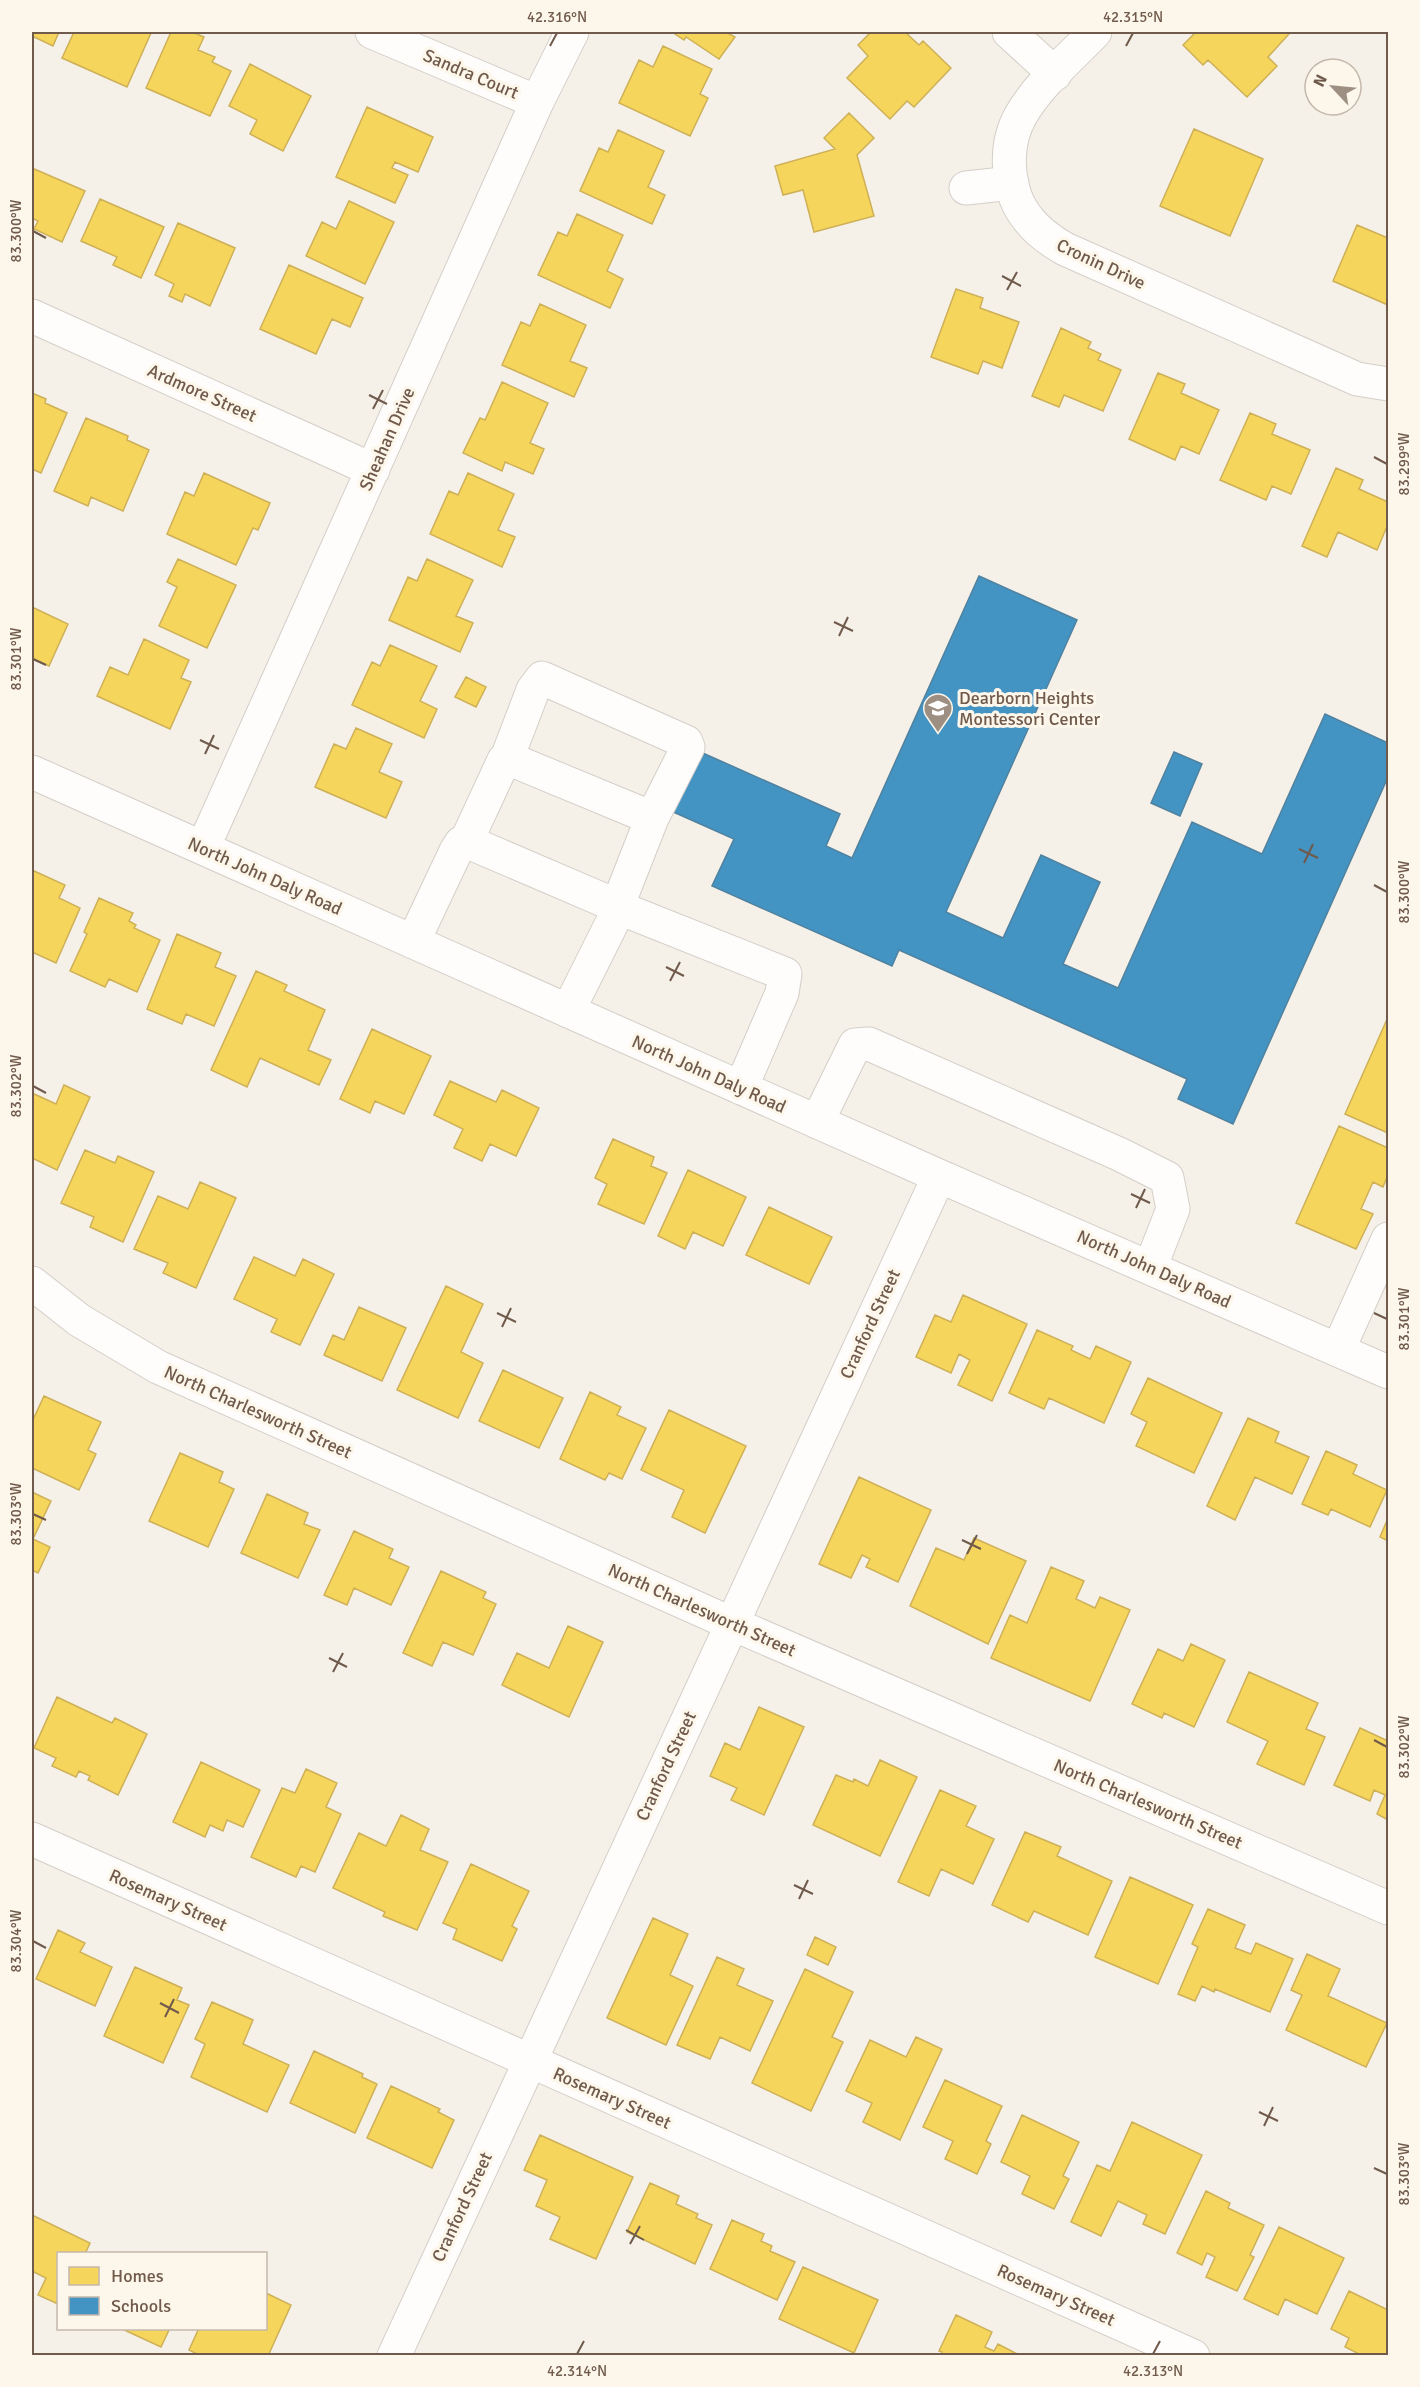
<svg xmlns="http://www.w3.org/2000/svg" width="1420" height="2387" viewBox="0 0 1420 2387" font-family="Signika,sans-serif">
<rect width="100%" height="100%" fill="#f5f1e9"/>
<path fill="#f6d55c" stroke="#ceb057" stroke-width="1.5" d="M 32,32 L 59,32 L 53,46 L 32,36 Z
M 74,32 L 147,32 L 151,33 L 127,87 L 62,58 Z
M 171,32 L 192,32 L 204,37 L 198,50 L 215,57 L 212,62 L 231,71 L 210,116 L 146,88 Z
M 672,32 L 726,32 L 735,37 L 719,59 L 686,37 L 684,40 Z
M 871,32 L 905,32 L 919,45 L 923,41 L 951,68 L 914,107 L 907,101 L 890,119 L 847,78 L 868,56 L 858,45 Z
M 1196,32 L 1286,32 L 1289,34 L 1268,57 L 1277,66 L 1247,97 L 1208,60 L 1203,65 L 1183,45 Z
M 663,46 L 712,69 L 700,94 L 708,98 L 690,136 L 619,103 L 639,60 L 653,67 Z
M 250,64 L 311,96 L 283,151 L 250,134 L 257,120 L 229,106 Z
M 367,107 L 433,137 L 418,172 L 395,162 L 392,168 L 408,175 L 395,203 L 336,177 Z
M 849,113 L 874,138 L 857,155 L 874,216 L 814,232 L 803,190 L 783,195 L 775,166 L 835,149 L 824,138 Z
M 1194,129 L 1263,159 L 1230,236 L 1160,206 Z
M 618,130 L 664,151 L 648,187 L 665,195 L 652,224 L 580,191 L 599,148 L 608,152 Z
M 32,168 L 85,191 L 62,242 L 34,229 L 38,221 L 32,218 Z
M 100,199 L 164,227 L 141,278 L 113,265 L 117,257 L 81,241 Z
M 349,201 L 394,222 L 365,284 L 306,256 L 322,222 L 336,229 Z
M 577,214 L 623,235 L 607,271 L 623,279 L 610,308 L 538,275 L 558,232 L 567,236 Z
M 178,223 L 235,248 L 210,306 L 185,294 L 182,302 L 169,296 L 174,284 L 155,275 Z
M 1357,225 L 1388,238 L 1388,305 L 1333,281 Z
M 289,265 L 363,298 L 350,327 L 332,319 L 316,354 L 260,329 Z
M 956,289 L 983,298 L 980,308 L 1019,322 L 1002,368 L 983,361 L 978,374 L 931,357 Z
M 540,304 L 586,325 L 570,361 L 587,368 L 574,397 L 502,365 L 521,322 L 530,326 Z
M 1061,328 L 1091,342 L 1088,348 L 1101,354 L 1098,360 L 1121,370 L 1103,411 L 1064,395 L 1059,407 L 1032,396 Z
M 1158,373 L 1185,384 L 1181,393 L 1219,410 L 1199,454 L 1181,446 L 1175,460 L 1129,439 Z
M 502,382 L 548,403 L 530,443 L 544,449 L 533,474 L 505,462 L 502,471 L 463,453 L 480,418 L 485,420 Z
M 32,393 L 46,399 L 45,403 L 67,413 L 41,473 L 32,469 Z
M 1250,413 L 1276,424 L 1272,434 L 1310,450 L 1291,494 L 1272,486 L 1266,500 L 1220,480 Z
M 86,418 L 128,436 L 127,440 L 149,450 L 123,511 L 91,497 L 88,506 L 54,491 Z
M 1336,468 L 1363,480 L 1359,489 L 1388,502 L 1388,524 L 1377,550 L 1338,532 L 1327,557 L 1302,546 Z
M 204,473 L 270,503 L 258,530 L 253,528 L 236,565 L 167,534 L 185,492 L 194,496 Z
M 468,473 L 514,494 L 498,530 L 515,537 L 502,567 L 430,534 L 449,491 L 458,495 Z
M 178,559 L 236,585 L 207,648 L 159,626 L 177,587 L 167,582 Z
M 427,559 L 473,580 L 456,616 L 473,623 L 460,652 L 389,620 L 408,577 L 417,581 Z
M 32,607 L 68,624 L 49,666 L 32,658 Z
M 144,639 L 189,660 L 181,678 L 191,682 L 170,729 L 97,696 L 110,667 L 128,675 Z
M 390,645 L 437,666 L 420,701 L 437,709 L 424,738 L 352,705 L 372,662 L 380,666 Z
M 466,677 L 486,687 L 476,707 L 455,697 Z
M 356,728 L 392,744 L 379,772 L 402,782 L 386,818 L 315,787 L 334,744 L 346,749 Z
M 32,870 L 65,885 L 59,898 L 80,908 L 56,963 L 32,952 Z
M 99,898 L 133,913 L 129,921 L 136,925 L 134,928 L 160,940 L 137,992 L 109,979 L 105,987 L 70,971 L 87,934 L 84,932 Z
M 177,934 L 221,953 L 215,967 L 236,976 L 214,1026 L 186,1014 L 182,1024 L 147,1009 Z
M 256,971 L 287,985 L 284,991 L 325,1010 L 308,1050 L 331,1060 L 319,1085 L 260,1058 L 247,1087 L 211,1070 Z
M 1388,1017 L 1388,1133 L 1345,1114 Z
M 372,1029 L 431,1056 L 404,1114 L 375,1101 L 370,1113 L 340,1099 Z
M 450,1081 L 496,1102 L 502,1090 L 539,1108 L 516,1156 L 490,1144 L 482,1161 L 454,1148 L 463,1129 L 434,1115 Z
M 64,1085 L 90,1097 L 57,1170 L 32,1158 L 32,1093 L 56,1104 Z
M 1339,1126 L 1388,1148 L 1388,1175 L 1383,1187 L 1373,1182 L 1361,1209 L 1373,1214 L 1356,1249 L 1296,1223 Z
M 613,1139 L 654,1157 L 651,1166 L 667,1173 L 644,1224 L 598,1204 L 607,1184 L 595,1178 Z
M 85,1150 L 115,1163 L 118,1156 L 154,1172 L 123,1242 L 90,1227 L 94,1217 L 61,1203 Z
M 688,1170 L 746,1197 L 723,1246 L 693,1232 L 685,1249 L 658,1236 Z
M 200,1182 L 236,1198 L 196,1288 L 163,1273 L 168,1263 L 134,1249 L 158,1196 L 188,1209 Z
M 769,1207 L 832,1237 L 809,1284 L 746,1255 Z
M 254,1257 L 295,1276 L 303,1259 L 334,1274 L 300,1345 L 271,1332 L 277,1319 L 234,1299 Z
M 446,1286 L 483,1304 L 461,1352 L 483,1363 L 458,1418 L 397,1390 Z
M 963,1295 L 1027,1324 L 992,1401 L 958,1385 L 970,1360 L 959,1354 L 951,1373 L 916,1357 L 935,1315 L 951,1322 Z
M 359,1307 L 406,1328 L 382,1381 L 324,1355 L 333,1335 L 344,1340 Z
M 1037,1330 L 1073,1346 L 1071,1350 L 1090,1359 L 1096,1346 L 1131,1362 L 1104,1423 L 1049,1398 L 1044,1409 L 1009,1393 Z
M 503,1370 L 563,1398 L 539,1448 L 479,1421 Z
M 1148,1378 L 1222,1413 L 1194,1473 L 1136,1446 L 1147,1422 L 1131,1414 Z
M 590,1392 L 621,1407 L 617,1415 L 646,1428 L 622,1479 L 609,1473 L 605,1480 L 560,1459 Z
M 44,1396 L 101,1422 L 88,1450 L 96,1454 L 79,1490 L 32,1468 L 32,1422 Z
M 669,1410 L 746,1446 L 705,1533 L 672,1517 L 684,1490 L 641,1470 Z
M 1248,1418 L 1279,1432 L 1275,1442 L 1309,1457 L 1292,1494 L 1255,1477 L 1235,1520 L 1207,1506 Z
M 1326,1451 L 1357,1465 L 1353,1474 L 1387,1490 L 1370,1527 L 1331,1509 L 1328,1515 L 1302,1504 Z
M 180,1453 L 223,1472 L 219,1482 L 234,1489 L 208,1547 L 149,1521 Z
M 859,1477 L 931,1510 L 898,1582 L 866,1567 L 870,1559 L 862,1555 L 851,1578 L 819,1564 Z
M 32,1492 L 51,1501 L 33,1539 L 50,1547 L 38,1573 L 32,1570 Z
M 267,1494 L 308,1513 L 304,1524 L 320,1530 L 298,1578 L 241,1553 Z
M 1388,1518 L 1388,1541 L 1380,1537 Z
M 354,1531 L 393,1549 L 389,1558 L 409,1567 L 391,1605 L 354,1588 L 347,1605 L 324,1595 Z
M 974,1538 L 1026,1561 L 988,1644 L 910,1606 L 936,1548 L 964,1560 Z
M 1051,1567 L 1084,1581 L 1076,1599 L 1095,1608 L 1100,1597 L 1130,1610 L 1090,1701 L 991,1658 L 1010,1615 L 1027,1623 Z
M 441,1571 L 486,1592 L 483,1598 L 496,1604 L 473,1655 L 443,1642 L 432,1666 L 403,1653 Z
M 568,1626 L 603,1642 L 569,1717 L 502,1685 L 517,1653 L 549,1668 Z
M 1191,1644 L 1225,1660 L 1194,1727 L 1164,1713 L 1162,1718 L 1132,1704 L 1158,1649 L 1183,1661 Z
M 1249,1672 L 1318,1703 L 1306,1729 L 1325,1737 L 1304,1785 L 1257,1764 L 1268,1741 L 1227,1722 Z
M 57,1697 L 112,1723 L 115,1718 L 147,1734 L 118,1795 L 88,1780 L 90,1776 L 79,1771 L 76,1777 L 52,1766 L 56,1758 L 34,1748 Z
M 759,1707 L 804,1727 L 764,1815 L 731,1800 L 737,1788 L 710,1776 L 725,1743 L 740,1750 Z
M 1360,1728 L 1388,1741 L 1388,1820 L 1377,1814 L 1385,1795 L 1374,1790 L 1370,1801 L 1334,1785 Z
M 880,1760 L 917,1777 L 880,1856 L 813,1825 L 836,1775 L 853,1782 L 854,1779 L 868,1786 Z
M 201,1762 L 260,1790 L 243,1827 L 227,1820 L 223,1831 L 210,1825 L 205,1837 L 173,1822 Z
M 306,1769 L 337,1783 L 326,1807 L 341,1814 L 315,1872 L 301,1866 L 296,1877 L 251,1857 L 282,1788 L 295,1793 Z
M 940,1790 L 976,1806 L 966,1826 L 994,1839 L 973,1884 L 941,1869 L 929,1896 L 898,1882 Z
M 401,1815 L 429,1829 L 420,1850 L 448,1862 L 417,1930 L 383,1916 L 385,1912 L 333,1888 L 359,1833 L 386,1846 Z
M 1025,1832 L 1061,1847 L 1057,1856 L 1112,1881 L 1088,1935 L 1034,1911 L 1028,1922 L 992,1905 Z
M 471,1864 L 529,1891 L 512,1926 L 517,1929 L 502,1961 L 453,1939 L 457,1929 L 443,1923 Z
M 1130,1877 L 1193,1905 L 1158,1984 L 1095,1957 Z
M 1208,1909 L 1245,1925 L 1235,1948 L 1251,1954 L 1256,1943 L 1293,1959 L 1270,2012 L 1215,1989 L 1214,1992 L 1202,1986 L 1195,2001 L 1178,1994 L 1198,1947 L 1192,1944 Z
M 653,1918 L 688,1934 L 670,1975 L 693,1986 L 666,2045 L 607,2018 Z
M 58,1930 L 85,1943 L 80,1952 L 112,1967 L 95,2006 L 36,1979 Z
M 815,1937 L 836,1947 L 828,1965 L 807,1955 Z
M 1307,1954 L 1340,1969 L 1328,1996 L 1387,2023 L 1366,2067 L 1286,2030 L 1302,1995 L 1291,1990 Z
M 717,1957 L 744,1969 L 737,1985 L 773,2001 L 750,2051 L 720,2037 L 710,2059 L 677,2045 Z
M 135,1967 L 182,1988 L 177,2000 L 189,2005 L 163,2063 L 104,2036 Z
M 805,1969 L 853,1992 L 832,2037 L 843,2042 L 811,2111 L 752,2083 Z
M 212,2002 L 253,2020 L 243,2044 L 289,2065 L 267,2112 L 191,2077 L 205,2044 L 195,2039 Z
M 916,2037 L 942,2049 L 900,2140 L 863,2122 L 872,2103 L 846,2091 L 870,2040 L 906,2057 Z
M 314,2051 L 363,2074 L 362,2077 L 377,2084 L 355,2133 L 290,2103 Z
M 945,2080 L 1002,2106 L 986,2141 L 991,2144 L 977,2174 L 945,2159 L 953,2141 L 923,2127 Z
M 391,2086 L 440,2109 L 438,2112 L 454,2120 L 432,2168 L 367,2138 Z
M 1022,2115 L 1079,2142 L 1063,2176 L 1069,2179 L 1054,2209 L 1022,2194 L 1030,2176 L 1001,2162 Z
M 1132,2122 L 1202,2155 L 1165,2234 L 1143,2224 L 1147,2215 L 1118,2201 L 1101,2236 L 1071,2222 L 1097,2165 L 1110,2171 Z
M 540,2135 L 633,2177 L 596,2259 L 550,2239 L 560,2217 L 536,2206 L 547,2180 L 524,2170 Z
M 650,2183 L 679,2196 L 676,2204 L 698,2214 L 696,2218 L 712,2225 L 695,2264 L 627,2232 Z
M 1206,2191 L 1230,2203 L 1228,2208 L 1264,2225 L 1250,2255 L 1254,2257 L 1237,2291 L 1206,2277 L 1215,2257 L 1207,2253 L 1202,2265 L 1177,2253 Z
M 32,2215 L 90,2243 L 85,2254 L 58,2254 L 58,2304 L 38,2295 L 46,2278 L 32,2271 Z
M 732,2220 L 764,2234 L 761,2241 L 772,2246 L 770,2251 L 795,2262 L 777,2300 L 710,2269 Z
M 1279,2227 L 1344,2258 L 1317,2314 L 1285,2299 L 1278,2315 L 1244,2299 Z
M 803,2267 L 878,2300 L 854,2353 L 779,2319 Z
M 1349,2291 L 1388,2310 L 1388,2356 L 1363,2356 L 1345,2347 L 1349,2338 L 1331,2329 Z
M 266,2293 L 291,2305 L 268,2356 L 201,2356 L 189,2350 L 199,2328 L 266,2328 Z
M 956,2315 L 992,2332 L 985,2347 L 994,2351 L 998,2344 L 1021,2356 L 940,2356 L 942,2352 L 939,2351 Z
M 120,2328 L 170,2328 L 161,2347 Z"/>
<path fill="#4393c3" stroke="#50829f" stroke-width="1.5" d="M 979,576 L 1077,620 L 946,912 L 1003,938 L 1041,855 L 1100,882 L 1063,964 L 1118,988 L 1192,822 L 1262,854 L 1325,714 L 1388,743 L 1388,777 L 1233,1124 L 1178,1099 L 1187,1079 L 899,950 L 892,966 L 712,886 L 734,839 L 669,810 L 696,750 L 840,814 L 826,846 L 852,858 Z
M 1174,752 L 1202,764 L 1180,816 L 1151,803 Z"/>
<g fill="none" stroke-linecap="round" stroke-linejoin="round">
<g stroke="#d4cec7" stroke-width="35">
<path id="minor" d="M 372,32 L 537,102
M 1009,32 L 1055,74
M 1095,32 C 1071,57 1038,85 1021,115 C 1003,146 1006,193 1029,220 C 1039,233 1051,241 1065,249 L 1357,379 L 1388,384
M 966,188 L 1012,183
M 32,316 L 373,470
M 507,758 L 533,690 L 542,678 L 686,742 L 688,747 L 652,818
M 32,772 L 939,1176 L 1388,1372
M 466,842 L 504,760 L 507,758 L 652,818 L 617,907 L 785,974 L 782,993 L 741,1088
M 203,848 L 537,102 L 572,32
M 413,942 L 456,851 L 461,843 L 468,842 L 615,905 L 619,909 L 568,1011
M 817,1122 L 855,1045 L 869,1044 L 1119,1154 L 1167,1178 L 1173,1209 L 1150,1268
M 32,1283 L 79,1320 L 158,1367 L 719,1618 L 1388,1908
M 1338,1350 L 1388,1239
M 32,1839 L 1193,2356
M 394,2356 L 939,1176"/>
</g>
<use href="#minor" stroke="#fefdfc" stroke-width="33"/>
</g>
<path fill="none" stroke="#6f5a4c" stroke-width="2" d="M 550,46 L 557,33M 1126,46 L 1133,33M 33,231 L 46,238M 1002,276 L 1021,286M 1007,290 L 1017,272M 369,395 L 387,404M 373,409 L 383,390M 1374,457 L 1387,464M 834,622 L 853,631M 839,636 L 848,617M 33,659 L 46,665M 200,740 L 219,749M 205,754 L 214,735M 1299,849 L 1318,858M 1304,863 L 1313,844M 1374,885 L 1387,892M 666,967 L 684,976M 670,981 L 680,962M 33,1086 L 46,1093M 1131,1194 L 1150,1203M 1136,1208 L 1145,1189M 497,1313 L 516,1322M 1374,1313 L 1387,1319M 502,1327 L 511,1308M 33,1514 L 46,1520M 962,1540 L 981,1549M 967,1554 L 977,1535M 329,1658 L 347,1667M 333,1672 L 343,1653M 1374,1740 L 1387,1747M 794,1885 L 813,1894M 799,1899 L 808,1880M 33,1941 L 46,1948M 160,2003 L 179,2013M 165,2017 L 174,1999M 1259,2112 L 1278,2121M 1264,2126 L 1273,2107M 1374,2168 L 1387,2174M 626,2230 L 644,2240M 630,2244 L 640,2226M 577,2354 L 584,2341M 1153,2354 L 1160,2341"/>
<defs>
<g id="school-pin" transform="scale(1.5)"><path d="M0 17L-7.5 6A9.5 9.5 0 1 1 7.5 6Z" fill="#9e8f83" stroke="#fdf6ea"/><path d="M0-5L7-2L0 1L-7-2ZM-4 1L0 2.5L4 1V4Q0 6-4 4Z" fill="#fff"/></g>
</defs>
<g fill-rule="evenodd">
<use href="#school-pin" x="938" y="708"/>
</g>
<g text-anchor="middle" stroke-width="6" stroke-linejoin="round" paint-order="stroke">
<g font-size="18" fill="#6f5a4c" stroke="#fdf6ea">
<text transform="translate(471 74) rotate(23)" y="6">Sandra Court</text>
<text transform="translate(1101 264) rotate(25)" y="6">Cronin Drive</text>
<text transform="translate(202 393) rotate(24)" y="6">Ardmore Street</text>
<text transform="translate(387 439) rotate(-66)" y="6">Sheahan Drive</text>
<text transform="translate(265 876) rotate(24)" y="6">North John Daly Road</text>
<text transform="translate(709 1074) rotate(24)" y="6">North John Daly Road</text>
<text transform="translate(1154 1269) rotate(24)" y="6">North John Daly Road</text>
<text transform="translate(870 1324) rotate(-65)" y="6">Cranford Street</text>
<text transform="translate(258 1412) rotate(24)" y="6">North Charlesworth Street</text>
<text transform="translate(702 1610) rotate(24)" y="6">North Charlesworth Street</text>
<text transform="translate(666 1766) rotate(-65)" y="6">Cranford Street</text>
<text transform="translate(1148 1804) rotate(23)" y="6">North Charlesworth Street</text>
<text transform="translate(168 1900) rotate(24)" y="6">Rosemary Street</text>
<text transform="translate(612 2098) rotate(24)" y="6">Rosemary Street</text>
<text transform="translate(462 2207) rotate(-65)" y="6">Cranford Street</text>
<text transform="translate(1056 2295) rotate(24)" y="6">Rosemary Street</text>
</g>
<g font-size="18" fill="#6f5a4c" stroke="#fdf6ea" text-anchor="start">
<text x="959" y="704">Dearborn Heights<tspan x="959" dy="21">Montessori Center</tspan></text>
</g>
</g>
<rect width="1420" height="2387" fill="none" stroke="#fdf6ea" stroke-width="66"/>
<rect x="57" y="2252" width="210" height="78" fill="#fdf6ea" stroke="#c4b8ab" stroke-width="1.5"/>
<rect x="69" y="2267" width="30" height="18" fill="#f6d55c" stroke="#c4b8ab" stroke-width="1.5"/>
<text x="111" y="2282" font-size="18" fill="#6f5a4c">Homes</text>
<rect x="69" y="2297" width="30" height="18" fill="#4393c3" stroke="#c4b8ab" stroke-width="1.5"/>
<text x="111" y="2312" font-size="18" fill="#6f5a4c">Schools</text>
<g transform="translate(1333 87) rotate(296)"><circle r="28" fill="#fdf6ea" stroke="#c4b8ab" stroke-width="1.5"/>
<path d="M0-4.5L10 22L0 15L-10 22Z" fill="#9e8f83"/>
<text y="-9" font-size="16" font-weight="bold" text-anchor="middle" fill="#6f5a4c">N</text>
</g>
<rect x="33" y="33" width="1354" height="2321" fill="none" stroke="#6f5a4c" stroke-width="2"/>
<g font-size="15" text-anchor="middle" fill="#6f5a4c">
<text x="557" y="22">42.316°N</text>
<text x="1133" y="22">42.315°N</text>
<text transform="translate(16 231) rotate(-90)" y="5">83.300°W</text>
<text transform="translate(1404 464) rotate(-90)" y="5">83.299°W</text>
<text transform="translate(16 659) rotate(-90)" y="5">83.301°W</text>
<text transform="translate(1404 892) rotate(-90)" y="5">83.300°W</text>
<text transform="translate(16 1086) rotate(-90)" y="5">83.302°W</text>
<text transform="translate(1404 1319) rotate(-90)" y="5">83.301°W</text>
<text transform="translate(16 1514) rotate(-90)" y="5">83.303°W</text>
<text transform="translate(1404 1747) rotate(-90)" y="5">83.302°W</text>
<text transform="translate(16 1941) rotate(-90)" y="5">83.304°W</text>
<text transform="translate(1404 2174) rotate(-90)" y="5">83.303°W</text>
<text x="577" y="2376">42.314°N</text>
<text x="1153" y="2376">42.313°N</text>
</g>
</svg>
